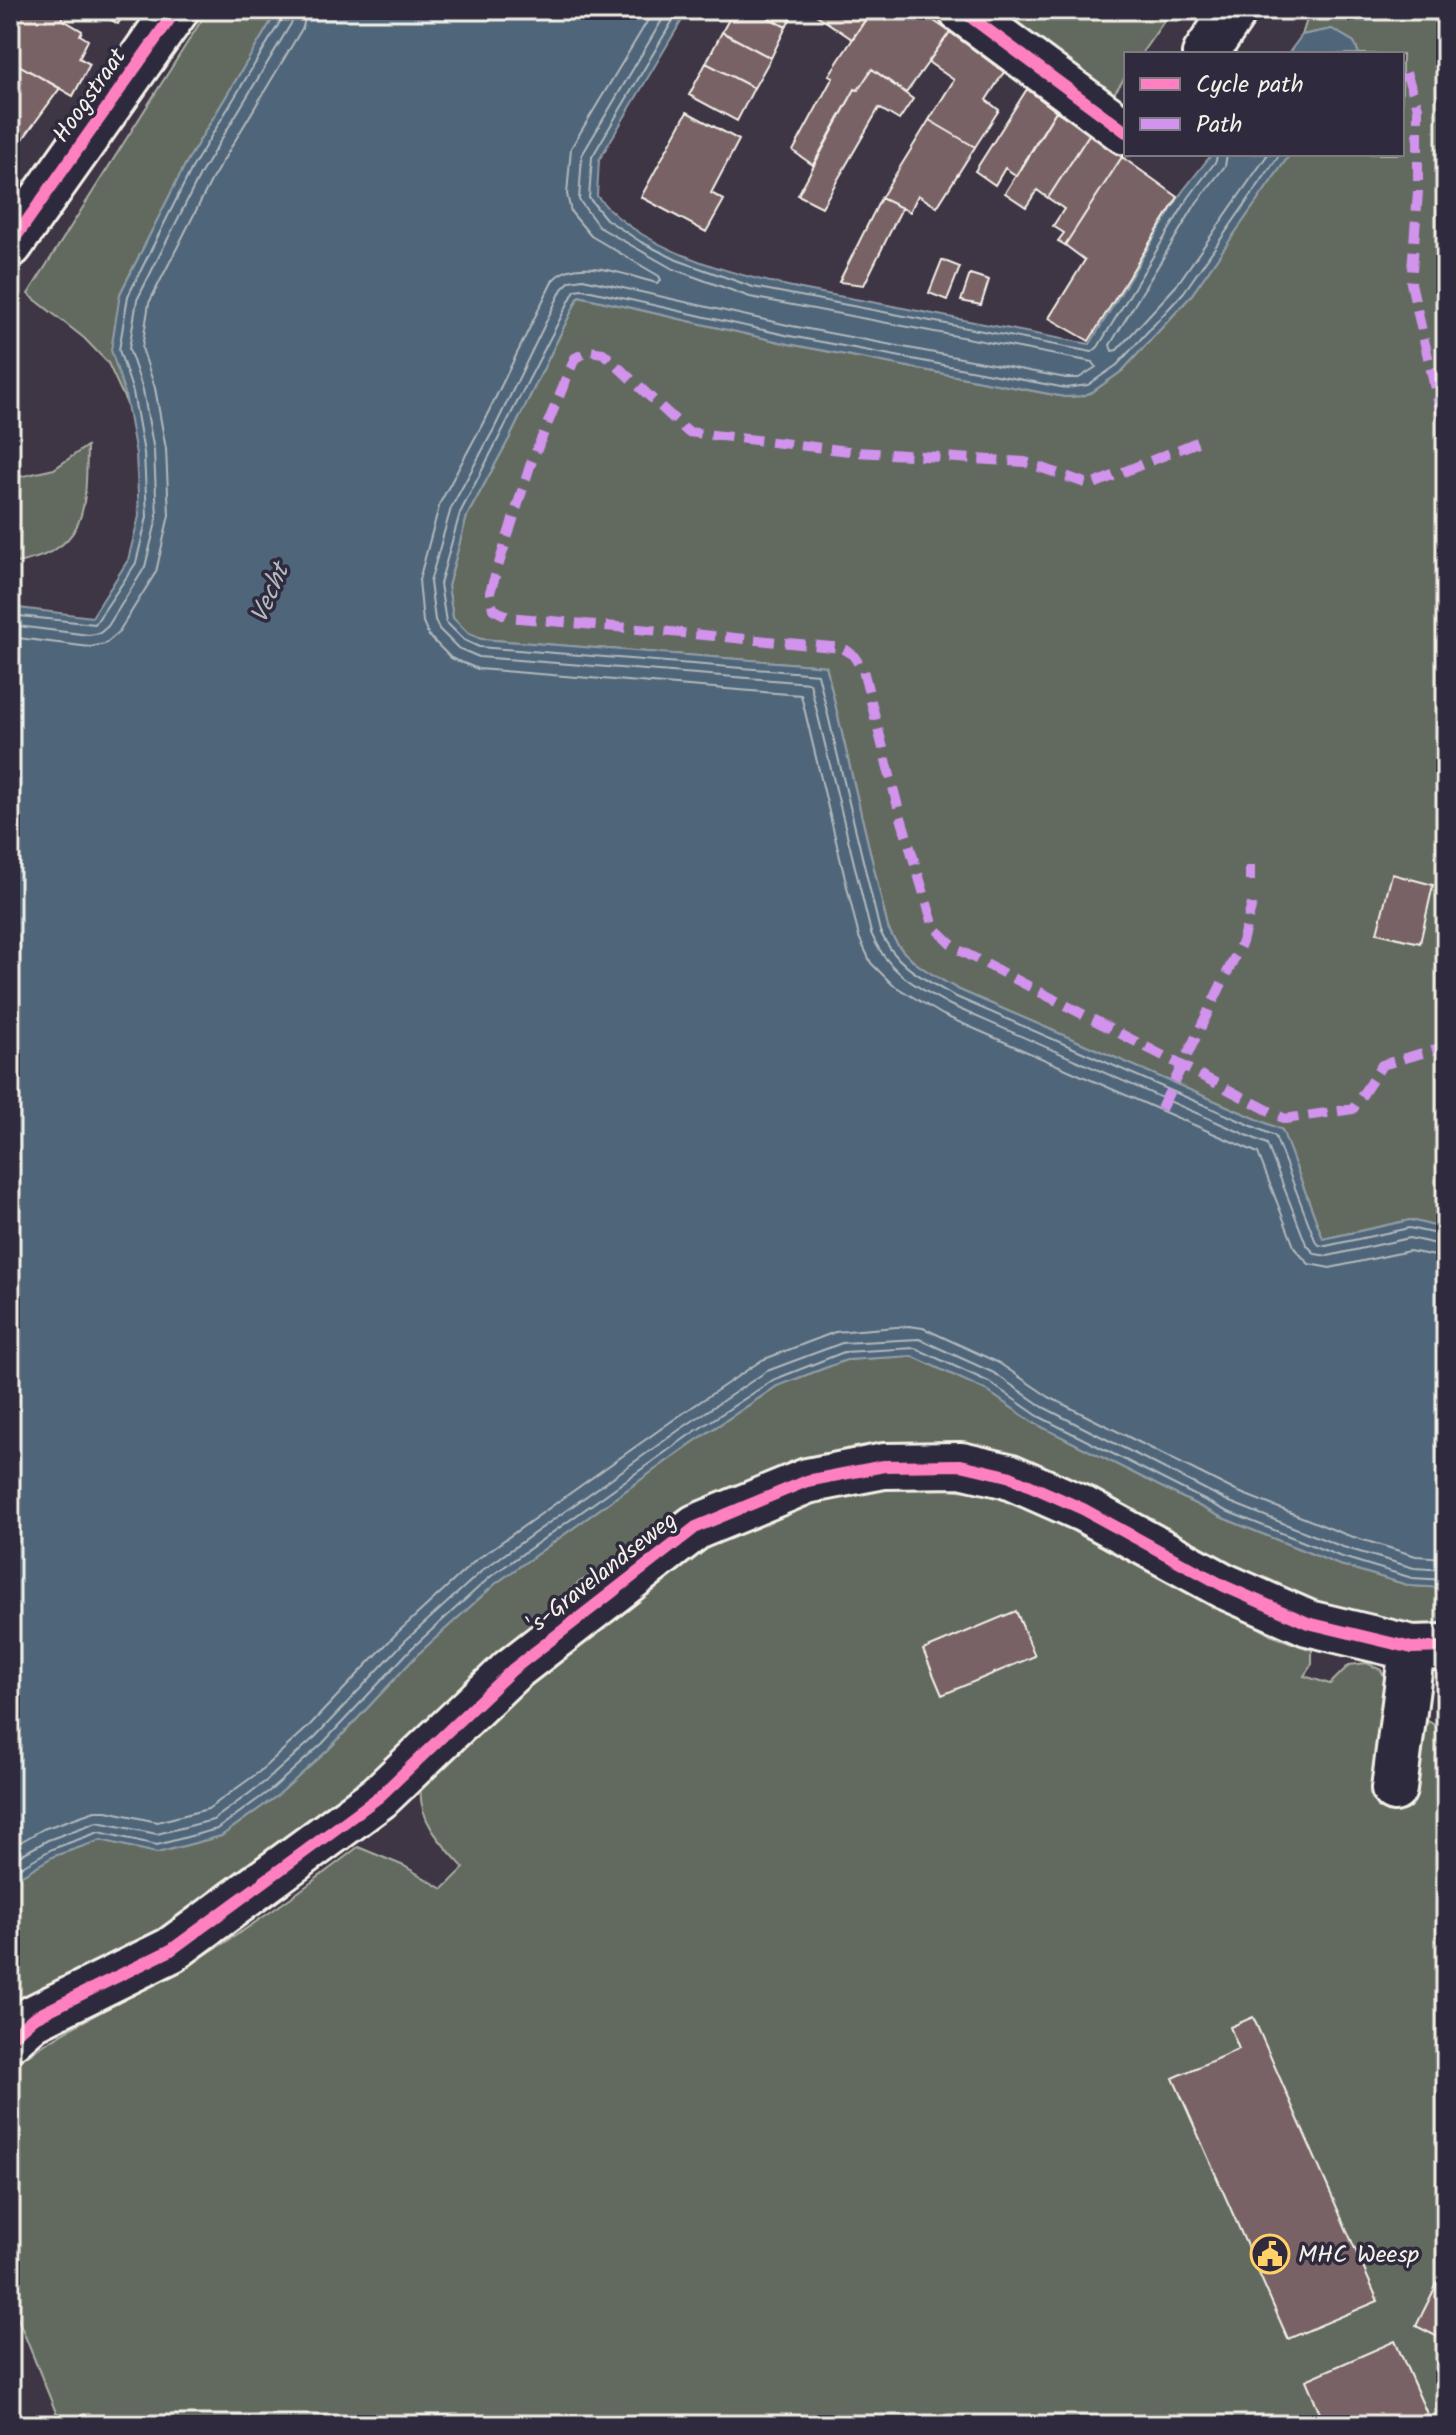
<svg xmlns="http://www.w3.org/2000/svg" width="1456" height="2435" viewBox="0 0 1456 2435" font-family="Kalam,sans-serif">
<rect width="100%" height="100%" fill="#3e3545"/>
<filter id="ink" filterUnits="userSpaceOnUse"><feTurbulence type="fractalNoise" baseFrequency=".0125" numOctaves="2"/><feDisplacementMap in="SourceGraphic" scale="16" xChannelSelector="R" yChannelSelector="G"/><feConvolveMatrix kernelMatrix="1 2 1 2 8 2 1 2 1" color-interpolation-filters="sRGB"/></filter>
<g filter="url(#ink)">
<path fill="#626b60" stroke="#abaea4" stroke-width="2" d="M 208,10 L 278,10 L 185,165 L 120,294 L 127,404 L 108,363 L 84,338 L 28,294 Z
M 991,10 L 1172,10 L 1141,54 L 1126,54 L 1126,76 L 1111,98 Z
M 1310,10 L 1376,10 L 1388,14 L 1446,18 L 1446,1229 L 1410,1220 L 1323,1239 L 1282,1130 L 957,989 C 927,971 903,961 888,928 L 826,666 L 481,639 L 469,634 L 453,618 L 448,586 L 467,516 L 510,437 L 579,296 L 789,344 L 1065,397 L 1082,396 L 1092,392 L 1122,371 L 1190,297 L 1290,154 L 1402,154 L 1402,54 L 1359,54 L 1354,42 L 1332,29 L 1302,35 Z
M 87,446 C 86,513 87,552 10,564 L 10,479 L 54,469 Z
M 912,1356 L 986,1390 L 1034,1423 L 1223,1518 L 1337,1564 L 1411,1586 L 1446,1588 L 1446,1631 L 1343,1616 L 1262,1583 L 1016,1458 L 945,1443 L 857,1451 L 632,1551 L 578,1583 L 350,1802 L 196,1917 L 10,2014 L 10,1882 L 54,1856 L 101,1840 L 157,1853 L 221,1836 L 278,1795 L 328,1750 L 418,1654 L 495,1584 L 692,1443 L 777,1386 L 846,1360 Z
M 917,1484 L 994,1495 L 1040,1510 L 1175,1579 L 1273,1636 L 1312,1650 L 1312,1664 L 1304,1676 L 1330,1684 L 1349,1665 L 1367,1663 L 1381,1670 L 1397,1704 L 1446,1731 L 1446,2425 L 61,2425 L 10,2299 L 10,2068 C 62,2028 124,2002 181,1969 C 244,1933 301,1891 358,1847 L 404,1866 L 443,1889 L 464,1868 C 443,1845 417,1820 421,1787 L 497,1708 L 651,1581 L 720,1538 L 779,1511 L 875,1485 Z"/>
<path fill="#4f657a" stroke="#919da6" stroke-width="2" d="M 278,10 L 688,10 L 599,160 L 597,196 C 656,270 803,289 893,306 C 958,319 1024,332 1090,344 L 1182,192 L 1212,154 L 1290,154 L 1190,297 L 1122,371 L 1092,392 L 1082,396 L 1065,397 L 789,344 L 579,296 L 510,437 L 467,516 L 448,586 L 453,618 L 469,634 L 481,639 L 826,666 L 888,928 C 903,961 927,971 957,989 L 1282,1130 L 1323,1239 L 1410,1220 L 1446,1229 L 1446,1588 L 1411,1586 L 1337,1564 L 1223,1518 L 1034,1423 L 986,1390 L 912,1356 L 846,1360 L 777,1386 L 692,1443 L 495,1584 L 418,1654 L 328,1750 L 278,1795 L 221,1836 L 157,1853 L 101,1840 L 54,1856 L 10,1882 L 10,607 L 92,617 L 128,560 L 139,516 L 136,454 L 125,394 L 111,350 L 120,294 L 185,165 Z
M 1332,29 L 1354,42 L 1359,54 L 1288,54 L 1302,35 Z"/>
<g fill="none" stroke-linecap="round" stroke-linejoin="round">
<path stroke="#b2b9bc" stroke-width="2" d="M 654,10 L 571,148 L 567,194 L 571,212 L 591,236 L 659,276 L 661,280 L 657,283 C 627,276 576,254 553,280 L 483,423 L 440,503 L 419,580 L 423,622 L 429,636 L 451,658 L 478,669 L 801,695 L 859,937 L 871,963 L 893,985 L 943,1015 L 1258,1153 L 1295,1249 L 1309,1264 L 1330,1268 L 1409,1251 L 1446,1258
M 668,10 L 582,155 L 579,200 L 599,227 L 673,269 L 750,297 L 1093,362 L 1096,367 L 1079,378 L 1066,378 L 792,326 L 583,279 L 570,281 L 562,289 L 494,429 L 451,508 L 430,582 L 435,620 L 439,629 L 458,648 L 479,657 L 810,683 L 871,933 C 887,972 915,986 950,1005 L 1267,1144 L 1306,1244 L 1315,1254 L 1328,1256 L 1409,1238 L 1446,1246
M 679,10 L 592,157 L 589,198 L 606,219 L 641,242 L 677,260 L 753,287 L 1092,352 L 1098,347 L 1189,197 L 1216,161 L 1217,154
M 1227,154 L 1225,166 L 1197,202 L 1110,345 L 1112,351 L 1117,350 L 1176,286 L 1268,154
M 1280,154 L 1184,292 L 1117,365 L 1088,385 L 1066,388 L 790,336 L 582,289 L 575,290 L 460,513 L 440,584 L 446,622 L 464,640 L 479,647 L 818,674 L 880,931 C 896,966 921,977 954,996 L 1275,1136 L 1315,1240 L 1319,1245 L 1326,1246 L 1409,1228 L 1446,1236
M 10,615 L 95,624 L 136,563 L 147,517 L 144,453 L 133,392 L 119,350 L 128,296 L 192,168 L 283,17 L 285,10
M 10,625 L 89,635 L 100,633 L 108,626 L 145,567 L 157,518 L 154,451 L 143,390 L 129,349 L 137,300 L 201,173 L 292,22 L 295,10
M 10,637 L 90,647 L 105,644 L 118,633 L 156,572 L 169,515 L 166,449 L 155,388 L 142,348 L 149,303 L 212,179 L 303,27 L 307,10
M 10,1848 L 43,1829 L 95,1811 L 107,1811 L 157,1822 L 208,1809 L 259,1772 L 307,1728 L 397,1633 L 476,1560 L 676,1418 L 762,1360 L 835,1332 L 909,1326 L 923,1328 L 999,1363 L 1049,1397 L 1236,1491 L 1347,1535 L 1416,1556 L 1446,1558
M 10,1861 L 48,1840 L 97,1822 L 157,1834 L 213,1820 L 266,1781 L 315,1737 L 405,1641 L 484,1569 L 682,1428 L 767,1371 L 842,1343 L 919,1339 L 994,1373 L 1043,1407 L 1230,1502 L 1343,1547 L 1414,1568 L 1446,1570
M 10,1873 L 52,1849 L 99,1832 L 157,1845 L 217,1829 L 272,1789 L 322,1744 L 412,1648 L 490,1577 L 688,1436 L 773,1380 L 844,1352 L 915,1348 L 989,1382 L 1038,1416 L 1226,1511 L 1339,1556 L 1412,1578 L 1446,1580"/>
</g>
<path fill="#786265" stroke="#f4f1e8" stroke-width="2" d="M 10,10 L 54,10 L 64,16 L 62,19 L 82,31 L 80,35 L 88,40 L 79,58 L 90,64 L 73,96 L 10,60 Z
M 94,10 L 126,10 L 118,24 Z
M 734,10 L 754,10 L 786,27 L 771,58 L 722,32 Z
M 754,10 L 795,10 L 786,27 Z
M 809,10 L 872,10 L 852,39 Z
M 872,10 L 918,10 L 950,32 L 906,93 L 872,69 L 858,90 L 855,89 L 813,165 L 793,151 L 833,77 L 829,75 Z
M 722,32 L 771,58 L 754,88 L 706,63 Z
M 950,32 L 1004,72 L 986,100 L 999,110 L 975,147 L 929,120 L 954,80 L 928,62 Z
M 10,60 L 60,88 L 15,150 L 20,165 L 10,178 Z
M 706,63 L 754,88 L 737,121 L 689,95 Z
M 872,69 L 913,99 L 899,120 L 879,108 L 822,207 L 798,195 L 855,89 L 858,90 Z
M 1027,89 L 1056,111 L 1017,176 L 1005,168 L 995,185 L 975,171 Z
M 1056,111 L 1090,133 L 1048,198 L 1037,190 L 1026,207 L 1005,193 Z
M 687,112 L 739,140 L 711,193 L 724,200 L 706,232 L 641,197 Z
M 929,120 L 975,147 L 937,207 L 918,195 L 910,212 L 881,198 Z
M 1090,133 L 1122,157 L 1065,245 L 1058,241 L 1064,233 L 1053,226 L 1064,209 L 1048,198 Z
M 1122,157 L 1178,197 L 1089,341 L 1049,318 L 1085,260 L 1065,245 Z
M 881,198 L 902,208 L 864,285 L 839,282 Z
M 942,260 L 960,267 L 947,300 L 929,293 Z
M 970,274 L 989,280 L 981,305 L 961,301 Z
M 1392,874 L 1433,885 L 1420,943 L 1377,933 Z
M 1016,1611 L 1035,1656 L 942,1695 L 923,1650 Z
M 1253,2017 L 1378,2301 L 1288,2339 L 1173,2078 L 1239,2049 L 1230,2027 Z
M 1446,2266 L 1446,2341 L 1416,2326 Z
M 1395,2341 L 1432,2425 L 1325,2425 L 1306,2380 Z"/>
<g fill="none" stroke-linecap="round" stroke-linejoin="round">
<g stroke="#f4f1e8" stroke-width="50">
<path id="minor" d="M 961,10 L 1126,132
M 1205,54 L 1235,10
M 10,245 L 176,10
M 1394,1789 L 1412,1648
M 10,2038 L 33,2018 L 171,1950 L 379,1797 L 512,1670 L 696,1527 L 807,1481 L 884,1466 L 961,1465 L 1008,1476 L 1083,1509 L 1224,1586 L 1308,1623 L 1412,1648 L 1446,1647"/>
</g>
<use href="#minor" stroke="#2f2a3d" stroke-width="44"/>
<path stroke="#d193ec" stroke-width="10" stroke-dasharray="20 10" stroke-linecap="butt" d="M 1406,73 L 1418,107 L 1418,192 L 1411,283 L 1446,436
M 1197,442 L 1091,485 L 1025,462 L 857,452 L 688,432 L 603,353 L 589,351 L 575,358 L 530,466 L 490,592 L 493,609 L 509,617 L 843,648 L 853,655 L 863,670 L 899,811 L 934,927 L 957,949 L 1285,1119 L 1353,1109 L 1382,1065 L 1446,1046
M 1250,866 L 1250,881
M 1161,1109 L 1242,942 L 1252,904"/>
<g stroke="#2f2a3d" stroke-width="17">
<path id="cycleway" d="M 961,10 L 1126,132
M 10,245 L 176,10
M 10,2038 L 33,2018 L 171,1950 L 379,1797 L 512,1670 L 696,1527 L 807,1481 L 884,1466 L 961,1465 L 1008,1476 L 1083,1509 L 1224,1586 L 1308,1623 L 1412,1648 L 1446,1647"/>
</g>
<use href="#cycleway" stroke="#ff80c0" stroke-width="12"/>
</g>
</g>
<defs>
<g id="civic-ring" transform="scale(2)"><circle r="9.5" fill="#2f2a3d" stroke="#ffd166" stroke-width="1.5"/><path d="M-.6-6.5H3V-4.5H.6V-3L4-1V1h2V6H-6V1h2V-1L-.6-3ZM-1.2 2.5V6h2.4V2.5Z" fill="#ffd166"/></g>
</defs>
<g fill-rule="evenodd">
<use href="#civic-ring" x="1270" y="2254"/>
</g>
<g text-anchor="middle" stroke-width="7" stroke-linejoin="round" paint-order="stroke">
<g font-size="24" fill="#f4f1e8" stroke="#2f2a3d">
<text transform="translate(89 95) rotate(-55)" y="8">Hoogstraat</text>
<text transform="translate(602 1572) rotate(-38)" y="8">'s-Gravelandseweg</text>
</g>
<g font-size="24" fill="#f4f1e8" stroke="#2f2a3d" text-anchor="start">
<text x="1298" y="2262">MHC Weesp</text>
</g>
<g font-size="26" font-style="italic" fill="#b2b9bc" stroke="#2f2a3d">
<text transform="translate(269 593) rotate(-67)" y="9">Vecht</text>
</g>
</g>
<rect width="1456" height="2435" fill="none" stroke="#2f2a3d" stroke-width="40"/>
<rect x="20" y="20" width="1416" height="2395" fill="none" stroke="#f4f1e8" stroke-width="3" filter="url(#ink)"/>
<rect x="1124" y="52" width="280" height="104" fill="#2f2a3d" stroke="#7e7a81" stroke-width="2"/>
<rect x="1140" y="78" width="40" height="12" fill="#ff80c0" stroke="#7e7a81" stroke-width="2"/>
<text x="1196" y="92" font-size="24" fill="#f4f1e8">Cycle path</text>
<rect x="1140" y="118" width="40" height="12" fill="#d193ec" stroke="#7e7a81" stroke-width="2"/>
<text x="1196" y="132" font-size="24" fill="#f4f1e8">Path</text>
</svg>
